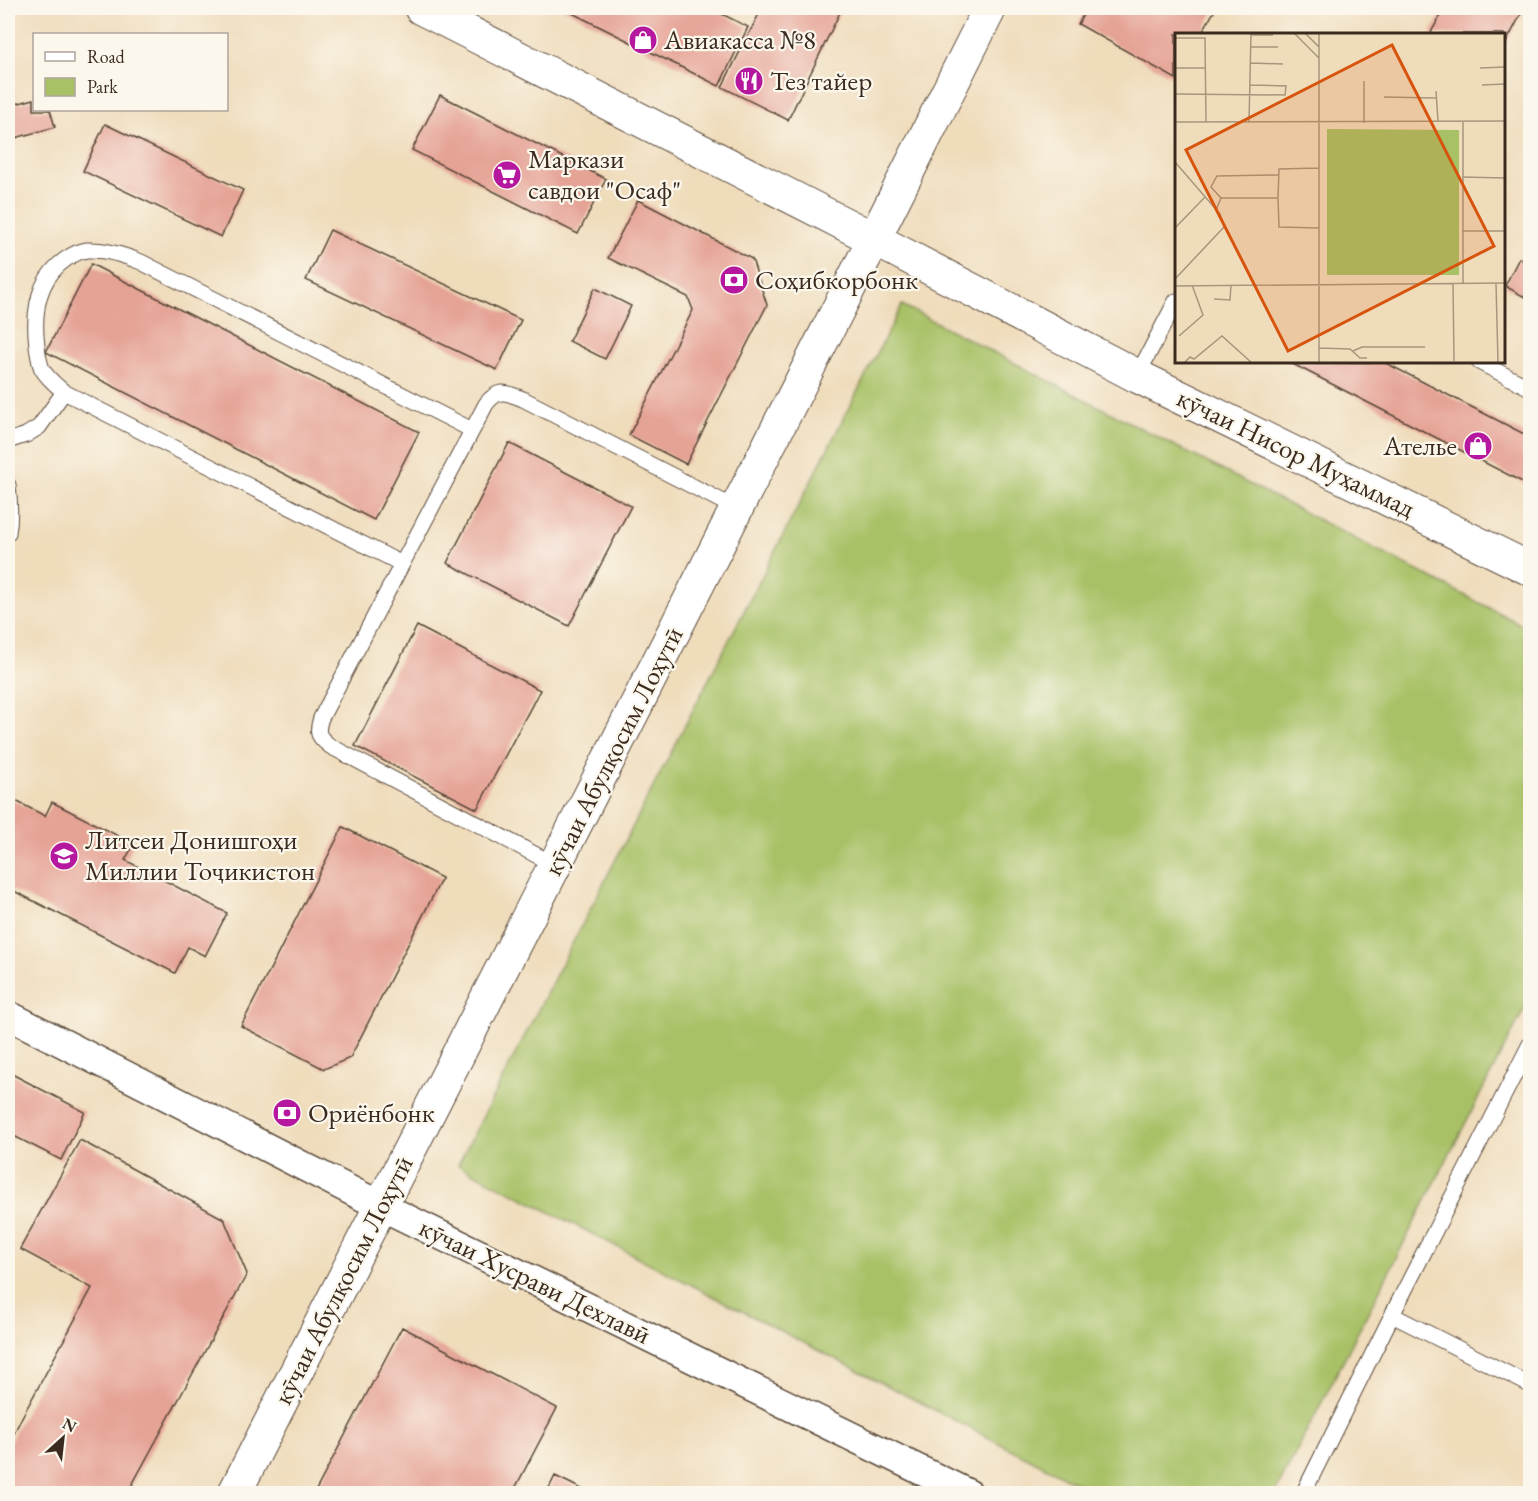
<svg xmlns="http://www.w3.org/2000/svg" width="1538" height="1501" viewBox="0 0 1538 1501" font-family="'EB Garamond',serif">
<rect width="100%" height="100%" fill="#fbf7ec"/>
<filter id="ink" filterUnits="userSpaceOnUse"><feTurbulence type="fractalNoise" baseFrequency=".0167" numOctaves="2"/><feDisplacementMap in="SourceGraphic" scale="12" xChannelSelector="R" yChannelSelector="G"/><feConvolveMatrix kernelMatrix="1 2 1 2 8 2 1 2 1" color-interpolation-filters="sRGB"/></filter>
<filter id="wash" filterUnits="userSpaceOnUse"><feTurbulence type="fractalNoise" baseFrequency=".008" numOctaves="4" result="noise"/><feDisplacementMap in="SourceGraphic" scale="24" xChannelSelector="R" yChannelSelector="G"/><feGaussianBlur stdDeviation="1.35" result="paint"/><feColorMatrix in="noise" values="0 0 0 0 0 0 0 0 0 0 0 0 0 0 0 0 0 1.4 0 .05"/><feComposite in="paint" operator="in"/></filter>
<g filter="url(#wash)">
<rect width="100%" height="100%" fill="#efdcbb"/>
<path fill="#a8c166" stroke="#727642" stroke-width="1.5" d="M 902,305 L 1530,629 L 1530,998 L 1275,1493 L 1096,1493 L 458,1165 Z"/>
<g id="blocks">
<path fill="#e5a395" d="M 562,8 L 710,8 L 748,27 L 719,86 Z
M 762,8 L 842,8 L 788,120 L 722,87 Z
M 1087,8 L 1216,8 L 1201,34 L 1176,34 L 1176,79 L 1078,24 Z
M 1445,8 L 1524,8 L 1504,47 L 1504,34 L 1430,34 Z
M 440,95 L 606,179 L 578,234 L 412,150 Z
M 34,99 L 34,110 L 50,110 L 55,127 L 8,140 L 8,106 Z
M 105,124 L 243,190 L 221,237 L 83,171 Z
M 638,200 L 752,259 L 767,305 L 686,464 L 629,435 L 693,310 L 688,297 L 608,258 Z
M 330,230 L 521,320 L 497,370 L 306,280 Z
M 1519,258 L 1530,264 L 1530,300 L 1505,286 Z
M 91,264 L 419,432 L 374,520 L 46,352 Z
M 595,288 L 631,306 L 605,359 L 569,341 Z
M 1289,362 L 1384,362 L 1530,437 L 1530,486 Z
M 509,443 L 631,506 L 569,626 L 447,563 Z
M 417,626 L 540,690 L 477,809 L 355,746 Z
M 8,797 L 45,816 L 52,802 L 134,844 L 125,860 L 227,913 L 205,956 L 188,947 L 175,973 L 8,888 Z
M 343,827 L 442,878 L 350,1058 L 324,1069 L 241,1026 Z
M 8,1072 L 85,1112 L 61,1160 L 14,1136 L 8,1149 Z
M 80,1140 L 224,1219 L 247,1274 L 127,1494 L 8,1494 L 8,1446 L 21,1419 L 92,1288 L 20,1249 Z
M 402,1327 L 557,1408 L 512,1494 L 314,1494 Z
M 555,1476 L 592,1494 L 546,1494 Z"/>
</g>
</g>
<g filter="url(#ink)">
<use href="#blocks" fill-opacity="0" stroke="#564536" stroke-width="1.5"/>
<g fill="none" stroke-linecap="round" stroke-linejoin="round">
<g stroke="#564536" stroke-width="17">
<path id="lane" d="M 459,27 L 469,8
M 1479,362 L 1530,388
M 1137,376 L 1176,301
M 64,392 C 56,385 48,379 42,369 C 39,362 38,354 37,346 C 33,314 37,279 66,259 C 72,255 79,251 87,250 C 105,249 124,255 141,262 L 472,430
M 8,441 L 26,435 L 39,427 L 64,392 L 402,564 L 321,718 C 316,733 318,737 330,746 L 555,865
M 8,485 C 10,502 11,516 8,533
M 402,564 L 486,404 C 498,388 506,392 523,399 L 737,509
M 1392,1315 L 1530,1385
M 1303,1494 L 1392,1315 L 1530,1044"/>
</g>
<g stroke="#564536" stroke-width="31">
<path id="street" d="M 8,1015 L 381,1206 L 969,1494"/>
</g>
<g stroke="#564536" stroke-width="35">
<path id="secondary" d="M 421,8 L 874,239 L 1137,376 L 1530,569
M 234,1494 L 874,239 L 990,8"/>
</g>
<use href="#lane" stroke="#fff" stroke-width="15"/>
<use href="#street" stroke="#fff" stroke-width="28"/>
<use href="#secondary" stroke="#fff" stroke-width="33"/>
</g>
</g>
<defs>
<g id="shop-disc" transform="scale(1.5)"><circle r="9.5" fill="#b5179e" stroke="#fbf7ec"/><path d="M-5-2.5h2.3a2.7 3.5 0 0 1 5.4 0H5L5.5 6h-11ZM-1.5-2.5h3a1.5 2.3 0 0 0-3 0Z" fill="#fff"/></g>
<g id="restaurant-disc" transform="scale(1.5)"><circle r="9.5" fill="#b5179e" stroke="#fbf7ec"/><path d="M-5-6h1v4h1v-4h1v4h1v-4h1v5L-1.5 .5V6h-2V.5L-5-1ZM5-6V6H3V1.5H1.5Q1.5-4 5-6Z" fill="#fff"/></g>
<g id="supermarket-disc" transform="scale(1.5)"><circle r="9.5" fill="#b5179e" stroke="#fbf7ec"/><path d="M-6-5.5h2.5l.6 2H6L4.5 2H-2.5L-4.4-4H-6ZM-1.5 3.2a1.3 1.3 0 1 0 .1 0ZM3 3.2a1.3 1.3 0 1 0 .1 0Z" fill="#fff"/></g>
<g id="bank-disc" transform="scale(1.5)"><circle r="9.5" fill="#b5179e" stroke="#fbf7ec"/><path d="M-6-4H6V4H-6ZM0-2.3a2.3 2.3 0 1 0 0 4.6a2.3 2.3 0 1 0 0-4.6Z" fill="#fff"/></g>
<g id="school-disc" transform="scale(1.5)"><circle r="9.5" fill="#b5179e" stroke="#fbf7ec"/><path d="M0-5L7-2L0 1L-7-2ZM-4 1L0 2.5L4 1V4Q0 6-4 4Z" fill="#fff"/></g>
</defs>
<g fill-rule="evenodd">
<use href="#shop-disc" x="643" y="40"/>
<use href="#restaurant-disc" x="749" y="81"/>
<use href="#supermarket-disc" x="507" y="175"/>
<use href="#bank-disc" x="734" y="280"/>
<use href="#shop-disc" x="1478" y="446"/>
<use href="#school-disc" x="64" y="856"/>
<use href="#bank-disc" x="287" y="1113"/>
</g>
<g text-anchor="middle" stroke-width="4.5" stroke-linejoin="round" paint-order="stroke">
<g font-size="27" fill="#3b2a1e" stroke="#fbf7ec" text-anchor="start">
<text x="664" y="49">Авиакасса №8</text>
<text x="770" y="90">Тез тайер</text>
<text x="528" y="168">Маркази<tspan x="528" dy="31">савдои "Осаф"</tspan></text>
<text x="755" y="289">Соҳибкорбонк</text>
<text x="1457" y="455" text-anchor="end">Ателье</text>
<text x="85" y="849">Литсеи Донишгоҳи<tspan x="85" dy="31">Миллии Тоҷикистон</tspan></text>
<text x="308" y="1122">Ориёнбонк</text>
</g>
<g font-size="27" fill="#3b2a1e" stroke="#fbf7ec">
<text transform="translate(1296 453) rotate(26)" y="9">кӯчаи Нисор Муҳаммад</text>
<text transform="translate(613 751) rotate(-63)" y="9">кӯчаи Абулқосим Лоҳутӣ</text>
<text transform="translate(343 1280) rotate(-63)" y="9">кӯчаи Абулқосим Лоҳутӣ</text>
<text transform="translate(535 1281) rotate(26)" y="9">кӯчаи Хусрави Дехлавӣ</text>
</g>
</g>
<g transform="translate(1175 33)">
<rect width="330" height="330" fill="#efdcbb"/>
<path d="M 152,96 L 284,97 L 284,242 L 152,242 Z" fill="#a8c166"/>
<path fill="none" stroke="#a7957c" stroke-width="1.5" d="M 119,0 L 144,25M 130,0 L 144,14M 76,2 L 98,2M 0,5 L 30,5 L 31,89M 76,14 L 103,14M 76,30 L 108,31M 0,35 L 31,35M 305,35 L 330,34M 307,52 L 330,51M 261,58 L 263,88M 0,61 L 110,62 L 111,53 L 75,52M 209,64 L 261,65M 0,89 L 330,88M 74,89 L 76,0M 189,90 L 189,48M 0,129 L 45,181 L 49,194 L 0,246M 287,144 L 330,145M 46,165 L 36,154 L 42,143 L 103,142M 103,165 L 104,136 L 144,135M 41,177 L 46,165 L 103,165 L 104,194 L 144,195M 0,195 L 30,164M 287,198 L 330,198M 288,250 L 288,88M 321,250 L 323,330M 278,251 L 279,328M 0,253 L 330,250M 39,266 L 55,267 L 56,252M 4,303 L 28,282 L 17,252M 144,315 L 175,316 L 185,325 L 192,325M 178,318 L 187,314 L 250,314M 9,330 L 15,324 L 19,326 L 47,303 L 77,330M 144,330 L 144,0"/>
<path fill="#d7540e" fill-opacity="0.15" stroke="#d7540e" stroke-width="3" d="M 217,12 L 319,213 L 113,318 L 11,117 Z"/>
<rect width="330" height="330" fill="none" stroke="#3b2a1e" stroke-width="3"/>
</g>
<rect width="1538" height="1501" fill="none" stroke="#fbf7ec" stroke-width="30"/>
<rect x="33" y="33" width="195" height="78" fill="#fbf7ec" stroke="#aea59a" stroke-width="1.5"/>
<rect x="45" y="52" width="30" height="9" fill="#ffffff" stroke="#aea59a" stroke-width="1.5"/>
<text x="87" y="63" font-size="18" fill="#3b2a1e">Road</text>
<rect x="45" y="78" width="30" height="18" fill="#a8c166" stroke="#aea59a" stroke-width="1.5"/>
<text x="87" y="93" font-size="18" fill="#3b2a1e">Park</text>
<g transform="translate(63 1438) rotate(27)" stroke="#fbf7ec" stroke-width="4.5" paint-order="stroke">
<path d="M0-4.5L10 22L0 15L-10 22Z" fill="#3b2a1e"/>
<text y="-9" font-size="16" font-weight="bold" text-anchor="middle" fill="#3b2a1e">N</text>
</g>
</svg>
